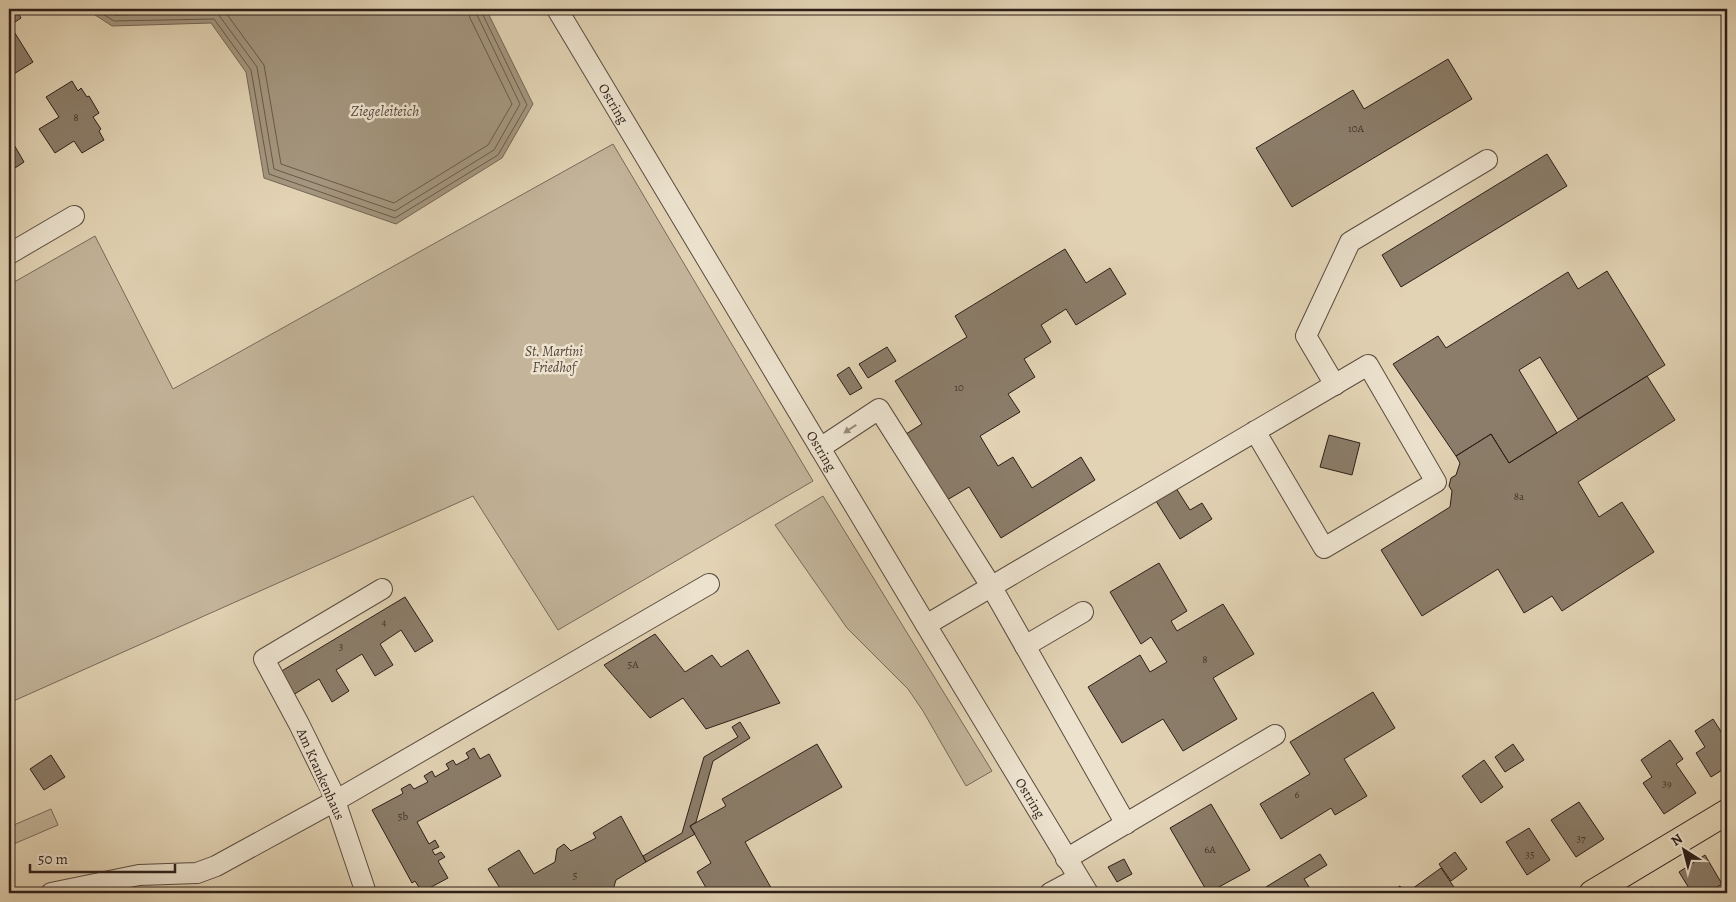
<svg xmlns="http://www.w3.org/2000/svg" width="1736" height="902" viewBox="0 0 1736 902" font-family="Alegreya,serif">
<rect width="100%" height="100%" fill="#e2d3b4"/>
<filter id="stains"><feTurbulence type="fractalNoise" baseFrequency=".004" numOctaves="4"/><feColorMatrix values="0 0 0 0 .2 0 0 0 0 .09 0 0 0 0 .02 0 0 0 .5 -.17"/></filter>
<radialGradient id="worn" r=".72"><stop offset=".6" stop-color="#630" stop-opacity="0"/><stop offset="1" stop-color="#630" stop-opacity=".3"/></radialGradient>
<path fill="#c3b49a" stroke="#786a5a" d="M 613,144 L 813,481 L 558,630 L 473,496 L 9,703 L 9,285 L 95,236 L 173,389 Z
M 823,496 L 992,771 L 966,786 L 923,711 L 908,689 L 847,628 L 775,525 Z
M 51,809 L 58,825 L 9,846 L 9,827 Z"/>
<path fill="#a4967f" stroke="#746656" d="M 86,9 L 486,9 L 533,104 L 502,158 L 396,224 L 264,178 L 246,72 L 211,23 L 112,26 Z"/>
<g fill="none" stroke-linecap="round" stroke-linejoin="round">
<path stroke="#685a4c" stroke-width="1" d="M 95,9 L 114,21 L 214,19 L 251,70 L 269,174 L 395,218 L 498,155 L 527,105 L 482,13 L 482,9
M 106,9 L 115,15 L 210,12 L 218,14 L 257,67 L 274,169 L 395,211 L 494,150 L 520,104 L 477,15 L 476,9
M 223,9 L 264,65 L 281,164 L 394,203 L 488,145 L 512,104 L 470,18 L 468,9"/>
</g>
<path fill="#8b7d6a" stroke="#2d1f19" d="M 12,9 L 16,9 L 21,18 L 9,26 L 9,11 Z
M 13,30 L 33,62 L 9,77 L 9,32 Z
M 1448,59 L 1472,99 L 1292,207 L 1256,148 L 1353,90 L 1364,109 Z
M 72,81 L 78,91 L 81,88 L 87,97 L 89,96 L 99,113 L 93,117 L 101,129 L 99,131 L 104,140 L 82,153 L 74,141 L 55,153 L 39,129 L 59,117 L 46,97 Z
M 9,136 L 24,162 L 9,172 Z
M 1547,154 L 1567,186 L 1401,287 L 1382,255 Z
M 1065,249 L 1086,283 L 1110,268 L 1126,294 L 1076,325 L 1066,309 L 1041,325 L 1051,342 L 1024,359 L 1035,377 L 1008,394 L 1020,412 L 980,436 L 998,466 L 1013,457 L 1032,488 L 1081,457 L 1095,480 L 1001,538 L 969,487 L 947,500 L 906,434 L 922,424 L 895,381 L 967,337 L 955,316 Z
M 1607,271 L 1665,365 L 1578,419 L 1540,357 L 1519,370 L 1557,433 L 1509,463 L 1491,434 L 1456,456 L 1393,364 L 1438,336 L 1446,348 L 1568,272 L 1578,289 Z
M 887,347 L 896,361 L 868,378 L 859,364 Z
M 849,367 L 862,388 L 850,395 L 837,375 Z
M 1647,376 L 1675,420 L 1578,482 L 1599,517 L 1622,502 L 1654,552 L 1562,611 L 1552,596 L 1524,613 L 1498,569 L 1422,616 L 1381,550 L 1450,507 L 1452,491 L 1449,486 L 1451,478 L 1456,475 L 1460,463 L 1456,456 L 1491,434 L 1509,463 Z
M 1329,435 L 1360,443 L 1352,475 L 1320,467 Z
M 1174,485 L 1190,510 L 1202,503 L 1212,519 L 1180,539 L 1154,498 Z
M 1159,563 L 1187,611 L 1171,621 L 1177,631 L 1223,604 L 1254,654 L 1213,678 L 1237,719 L 1183,751 L 1163,719 L 1122,743 L 1088,687 L 1140,655 L 1150,672 L 1167,662 L 1151,637 L 1141,644 L 1110,592 Z
M 405,597 L 433,641 L 415,652 L 401,630 L 380,644 L 393,665 L 375,676 L 362,654 L 336,670 L 349,691 L 332,702 L 319,679 L 293,695 L 280,672 Z
M 655,634 L 685,672 L 712,655 L 721,667 L 748,650 L 780,703 L 706,729 L 683,698 L 650,718 L 604,665 Z
M 1373,692 L 1395,728 L 1344,759 L 1367,796 L 1335,815 L 1331,808 L 1281,839 L 1260,804 L 1310,774 L 1290,742 Z
M 1713,719 L 1727,741 L 1727,767 L 1711,777 L 1696,753 L 1705,747 L 1695,731 Z
M 740,722 L 750,738 L 713,761 L 696,822 L 690,826 L 695,834 L 646,862 L 643,856 L 682,833 L 704,757 L 738,737 L 732,727 Z
M 1670,740 L 1683,759 L 1676,764 L 1696,793 L 1664,814 L 1643,783 L 1652,777 L 1641,760 Z
M 817,744 L 842,787 L 745,842 L 774,893 L 709,893 L 697,872 L 711,863 L 690,826 L 726,806 L 722,799 Z
M 1513,744 L 1524,760 L 1505,772 L 1495,757 Z
M 474,748 L 480,759 L 489,754 L 501,776 L 417,822 L 429,844 L 435,840 L 439,847 L 432,850 L 435,855 L 441,852 L 445,857 L 438,861 L 448,878 L 422,892 L 415,881 L 412,883 L 372,810 L 402,794 L 403,793 L 401,789 L 410,784 L 414,789 L 428,782 L 424,776 L 432,771 L 435,777 L 449,769 L 446,764 L 453,760 L 456,765 L 469,758 L 466,753 Z
M 51,755 L 65,777 L 44,790 L 30,769 Z
M 1484,760 L 1503,787 L 1481,803 L 1462,776 Z
M 1579,802 L 1604,839 L 1576,857 L 1551,820 Z
M 1211,804 L 1250,870 L 1208,893 L 1170,828 Z
M 621,816 L 646,862 L 616,880 L 612,893 L 503,893 L 488,869 L 519,850 L 534,874 L 555,862 L 557,849 L 564,844 L 571,851 L 596,838 L 593,833 Z
M 1529,828 L 1550,860 L 1527,875 L 1506,842 Z
M 1455,852 L 1467,869 L 1451,881 L 1439,864 Z
M 1320,854 L 1327,865 L 1304,879 L 1313,893 L 1270,893 L 1266,887 Z
M 1705,855 L 1722,884 L 1707,893 L 1692,893 L 1679,872 Z
M 1124,859 L 1132,874 L 1117,882 L 1108,867 Z
M 1441,868 L 1458,893 L 1411,893 L 1409,891 Z
M 1400,886 L 1405,893 L 1389,893 Z
M 1652,887 L 1656,893 L 1641,893 Z
M 153,888 L 155,893 L 138,893 Z"/>
<g fill="none" stroke-linecap="round" stroke-linejoin="round">
<g stroke="#5a4c40" stroke-width="22">
<g id="minor">
<path id="s1" d="M 557,9 L 926,625 L 1088,893"/>
<path d="M 9,254 L 74,216"/>
<path d="M 1335,385 L 1306,336 L 1350,242 L 1487,160"/>
<path d="M 820,448 L 879,409 L 991,586 L 1126,824"/>
<path d="M 926,625 C 1072,538 1220,452 1368,365 L 1436,482 L 1324,548 L 1255,431"/>
<path d="M 1025,646 L 1083,612"/>
<path d="M 1066,859 L 1275,735"/>
<path d="M 51,893 L 139,875 L 197,873 L 216,866 L 335,801 L 709,584"/>
<path d="M 366,893 L 331,789 L 299,724 L 264,659 L 382,589"/>
<path d="M 1050,893 L 1078,878"/>
</g>
</g>
<g stroke="#2d1f19" stroke-width="27">
<path id="major" d="M 1592,893 L 1727,812"/>
</g>
<use href="#minor" stroke="#ece2ce" stroke-width="20"/>
<use href="#major" stroke="#e2d3b4" stroke-width="25"/>
</g>
<defs><path id="oneway-solid" d="M-6-.8H1V-3.2L6.5 0L1 3.2V.8H-6Z" transform="scale(1.25)"/></defs>
<use fill="#968a7d" href="#oneway-solid" transform="translate(850 429) rotate(147)"/>
<g text-anchor="middle" stroke-width="5" stroke-linejoin="round" paint-order="stroke">
<g font-size="11" fill="#44362d">
<text x="76" y="121">8</text>
<text x="1356" y="132">10A</text>
<text x="959" y="391">10</text>
<text x="1519" y="500">8a</text>
<text x="384" y="626">4</text>
<text x="341" y="650">3</text>
<text x="1205" y="663">8</text>
<text x="633" y="668">5A</text>
<text x="1667" y="787">39</text>
<text x="1297" y="798">6</text>
<text x="403" y="820">5b</text>
<text x="1581" y="842">37</text>
<text x="1210" y="853">6A</text>
<text x="1530" y="858">35</text>
<text x="575" y="879">5</text>
</g>
<g font-size="14" fill="#2d1f19" stroke="#ece2ce">
<text dy="5" stroke="none"><textPath href="#s1" startOffset="110">Ostring</textPath></text>
<text dy="5" stroke="none"><textPath href="#s1" startOffset="515">Ostring</textPath></text>
<text transform="translate(321 774) rotate(66)" y="5">Am Krankenhaus</text>
<text dy="5" stroke="none"><textPath href="#s1" startOffset="920">Ostring</textPath></text>
</g>
<g font-size="14" font-style="italic" fill="#524439" stroke="#ece2ce">
<text x="554" y="356">St. Martini<tspan x="554" dy="16">Friedhof</tspan></text>
</g>
<g font-size="15" font-style="italic" fill="#57493d" stroke="#ece2ce">
<text x="385" y="116">Ziegeleiteich</text>
</g>
</g>
<rect width="1736" height="902" fill="none" stroke="#e2d3b4" stroke-width="30"/>
<rect x="10" y="10" width="1716" height="882" fill="none" stroke="#2d1f19" stroke-width="2.5"/>
<rect x="15" y="15" width="1706" height="872" fill="none" stroke="#2d1f19"/>
<g transform="translate(1684 850) rotate(324)" stroke="#ece2ce" stroke-width="4" paint-order="stroke">
<path d="M0-4L9 19L0 12L-9 19Z" fill="#2d1f19"/>
<text y="-8" font-size="14" font-weight="bold" text-anchor="middle" fill="#2d1f19">N</text>
</g>
<path d="M30 864v8h145v-8" fill="none" stroke="#2d1f19" stroke-width="2.5"/>
<text x="38" y="864" font-size="15" fill="#2d1f19" stroke="#ece2ce" stroke-width="4" paint-order="stroke">50 m</text>
<rect width="100%" height="100%" filter="url(#stains)"/>
<rect width="100%" height="100%" fill="url(#worn)"/>
</svg>
